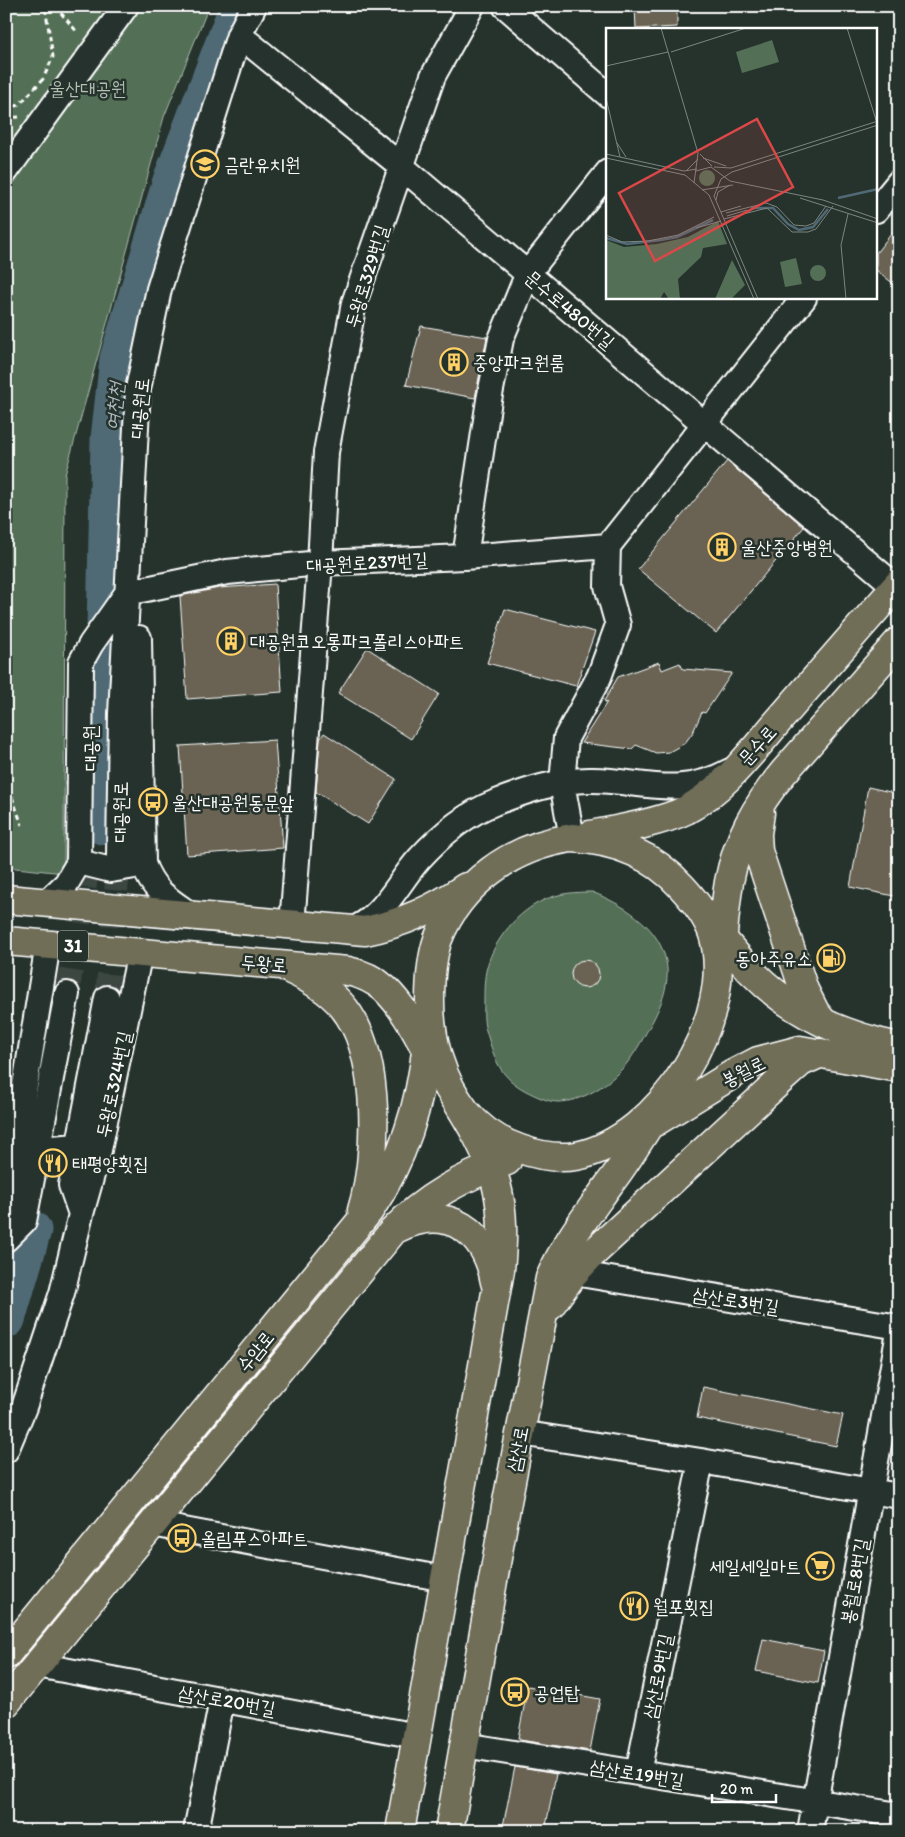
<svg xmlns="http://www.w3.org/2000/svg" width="905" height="1837" viewBox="0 0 905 1837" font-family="Itim,'Poor Story',sans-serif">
<rect width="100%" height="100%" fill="#26332d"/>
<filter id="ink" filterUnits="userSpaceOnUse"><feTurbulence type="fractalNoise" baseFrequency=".02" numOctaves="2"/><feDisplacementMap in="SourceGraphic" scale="10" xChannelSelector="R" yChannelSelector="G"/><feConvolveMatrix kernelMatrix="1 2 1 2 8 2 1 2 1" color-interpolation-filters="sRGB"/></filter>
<g filter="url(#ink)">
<path fill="#537057" stroke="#a9b8ab" d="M 6,6 L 209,6 L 164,117 L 65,475 L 64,873 L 6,867 Z
M 592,892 C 622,904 656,924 665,957 C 672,981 661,1006 650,1026 C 642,1040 633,1058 621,1070 C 606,1086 581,1102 558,1102 C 548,1102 536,1096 526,1091 C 515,1085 506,1078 499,1066 C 493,1055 489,1040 485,1027 C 483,1018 484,1010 484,1001 C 484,990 484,978 487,967 C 494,940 518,911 544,900 C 559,893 575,892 592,892 Z"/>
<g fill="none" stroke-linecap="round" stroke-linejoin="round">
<path stroke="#506a75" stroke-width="39" d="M 102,825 L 110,439 L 119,359 L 172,181 L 239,6
M 6,1319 L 32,1230"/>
</g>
<path fill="#6a6353" stroke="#fff" d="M 635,6 L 677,6 L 677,27 L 636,29 Z
M 899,224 L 899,288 L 876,270 L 876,253 Z
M 421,326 L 487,337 L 475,398 L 406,385 Z
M 727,461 L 804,527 L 716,633 L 638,569 Z
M 275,584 L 282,692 L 187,699 L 180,596 L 219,588 Z
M 505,609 L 595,632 L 576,686 L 487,663 Z
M 367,648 L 439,694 L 411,739 L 338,693 Z
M 659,662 L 662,670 L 680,663 L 683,669 L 732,673 L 705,713 L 702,712 L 693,732 L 685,743 L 669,752 L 656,753 L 636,745 L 632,749 L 581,743 L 607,702 L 604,701 L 618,677 Z
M 324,733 L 396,779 L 368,824 L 316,792 L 320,739 Z
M 275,740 L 283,848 L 187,855 L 180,746 Z
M 868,787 L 899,794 L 899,897 L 850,887 Z
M571 974a14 14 0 1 1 28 0a14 14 0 1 1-28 0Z
M 703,1387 L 843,1415 L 836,1446 L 697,1418 Z
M 763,1639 L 824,1651 L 818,1683 L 756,1671 Z
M 528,1686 L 600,1699 L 590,1751 L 520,1740 L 520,1738 L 518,1738 Z
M 515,1767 L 556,1774 L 545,1831 L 529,1831 L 503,1826 Z"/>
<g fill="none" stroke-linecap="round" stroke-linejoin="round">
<path stroke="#3c4742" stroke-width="24" stroke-dasharray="24 12" stroke-linecap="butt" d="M 67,994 L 90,853
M 107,998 L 119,856"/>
<g stroke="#fff" stroke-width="28">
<path id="minor" d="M 505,6 L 608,95
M 239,35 L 401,166 L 896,587
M 6,171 L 126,6
M 876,210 L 899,182
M 465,557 L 489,400 L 501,339 L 528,273 L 608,172
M 127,593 L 227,572 L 320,563 L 465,557 L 608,546
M 139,638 L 143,864 C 154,892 168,899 191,915
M 572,838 L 562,783 L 566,738 L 599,677 L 618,625 L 607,586 L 608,546 L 804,298
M 119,856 L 121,714 L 138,389 L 159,289 L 239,35 L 254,6
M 79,862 L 111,870 L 141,865
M 47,902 L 66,884 L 79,862 L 81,662 L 91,644 L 127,593
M 292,925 L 320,563 L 326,452 L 354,303 L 433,76 L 472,6
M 349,931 C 383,919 396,885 419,859 C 439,837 466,814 494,803 C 525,791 560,779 593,780 C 645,781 679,799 730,771
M 38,1149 L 78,1146
M 6,1202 L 48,944
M 81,1214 L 99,1150 L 140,952
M 6,1239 L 24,1221 L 67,994
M 574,1273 L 899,1327
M 520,1433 L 701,1461 L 899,1496
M 6,1450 L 24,1407 L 62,1293 L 81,1214 L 71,1185 L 107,998
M 152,1524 L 445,1579
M 37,1665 L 417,1736
M 464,1745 L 899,1815
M 638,1773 L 701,1461
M 196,1831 L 222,1700
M 810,1831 L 899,1332"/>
</g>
<g stroke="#fff" stroke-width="31">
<path id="major" d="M 760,813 L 757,834 L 758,851 L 804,990 L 815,1012 L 824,1023
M 590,835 C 617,830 662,822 686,810 C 725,789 753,750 781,718 C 820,673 859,628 899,583
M 572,838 C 614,840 653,855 682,887 C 694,900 707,916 713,934 C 738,1016 660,1140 576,1156 C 557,1159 537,1155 520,1149 C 499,1142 480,1129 466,1112 C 441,1080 430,1040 430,1001 C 430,980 431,959 438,939 C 460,883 513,846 572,838 Z
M 6,899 L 365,931 C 400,924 436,908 466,887
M 715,929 C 727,944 739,960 753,973 C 792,1013 844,1036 899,1047
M 6,941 L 348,971 C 362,974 374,979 385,989 C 408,1011 421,1042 437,1069 C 459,1106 485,1141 496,1183 C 504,1212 503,1241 500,1270 L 400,1831
M 721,951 C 724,928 725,905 729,882 C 737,840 756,806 783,773 L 899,641
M 289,969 C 311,979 336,994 349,1015 C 380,1062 378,1158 362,1210
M 655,1122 L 733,1074 L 758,1061 L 800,1050 L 899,1068
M 398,1228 C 448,1203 486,1231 495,1282
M 550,1306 L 574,1273 L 590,1256 L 783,1078 L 801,1062 L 821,1053
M 6,1655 L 369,1211 C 404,1159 420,1106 427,1044
M 6,1703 L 393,1231 C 425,1197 463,1177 507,1161
M 449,1831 L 506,1507 L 550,1278 C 565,1243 588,1214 610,1183 C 625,1164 638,1142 651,1122"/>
</g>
<path stroke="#fff" stroke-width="3" stroke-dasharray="5 4" stroke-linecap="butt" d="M 55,6 L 78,33
M 6,109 L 19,105 L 43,79 L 53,57 L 45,6
M 6,118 L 19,117
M 6,780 L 22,825"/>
<use href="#minor" stroke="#26332d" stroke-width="24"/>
<use href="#major" stroke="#716e59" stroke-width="28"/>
</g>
</g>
<defs>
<g id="school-ring" transform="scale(1.4375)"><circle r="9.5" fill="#26332d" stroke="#ffd166" stroke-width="1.5"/><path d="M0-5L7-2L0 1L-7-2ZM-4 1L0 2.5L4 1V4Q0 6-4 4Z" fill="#ffd166"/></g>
<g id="building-ring" transform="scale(1.4375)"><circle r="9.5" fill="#26332d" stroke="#ffd166" stroke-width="1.5"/><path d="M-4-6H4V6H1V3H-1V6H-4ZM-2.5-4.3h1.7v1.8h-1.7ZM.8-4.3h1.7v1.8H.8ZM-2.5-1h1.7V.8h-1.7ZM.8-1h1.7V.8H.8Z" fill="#ffd166"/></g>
<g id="bus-ring" transform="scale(1.4375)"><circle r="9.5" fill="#26332d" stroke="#ffd166" stroke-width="1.5"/><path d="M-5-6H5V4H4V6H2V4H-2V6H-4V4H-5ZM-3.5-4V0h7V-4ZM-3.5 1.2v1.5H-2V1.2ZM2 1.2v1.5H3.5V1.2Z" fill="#ffd166"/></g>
<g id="fuel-ring" transform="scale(1.4375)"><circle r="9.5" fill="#26332d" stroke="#ffd166" stroke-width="1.5"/><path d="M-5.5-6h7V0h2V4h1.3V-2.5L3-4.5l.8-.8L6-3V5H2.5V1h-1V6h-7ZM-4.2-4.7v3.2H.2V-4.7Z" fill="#ffd166"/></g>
<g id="restaurant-ring" transform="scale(1.4375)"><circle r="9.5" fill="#26332d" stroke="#ffd166" stroke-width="1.5"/><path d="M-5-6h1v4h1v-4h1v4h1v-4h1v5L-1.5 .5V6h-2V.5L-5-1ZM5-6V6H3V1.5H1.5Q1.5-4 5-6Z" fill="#ffd166"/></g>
<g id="supermarket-ring" transform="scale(1.4375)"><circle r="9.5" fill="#26332d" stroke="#ffd166" stroke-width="1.5"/><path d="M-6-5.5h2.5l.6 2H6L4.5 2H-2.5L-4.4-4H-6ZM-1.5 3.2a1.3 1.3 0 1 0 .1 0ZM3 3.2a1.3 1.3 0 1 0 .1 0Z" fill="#ffd166"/></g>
</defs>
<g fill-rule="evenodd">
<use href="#school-ring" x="205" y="164"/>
<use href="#building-ring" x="454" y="362"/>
<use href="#building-ring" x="722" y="547"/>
<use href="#building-ring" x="231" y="641"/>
<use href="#bus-ring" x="153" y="802"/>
<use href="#fuel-ring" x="831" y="958"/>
<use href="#restaurant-ring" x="53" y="1163"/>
<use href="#bus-ring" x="182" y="1538"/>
<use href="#supermarket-ring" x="820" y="1566"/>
<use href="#restaurant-ring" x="634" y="1606"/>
<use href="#bus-ring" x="515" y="1692"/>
</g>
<g text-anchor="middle" stroke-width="5" stroke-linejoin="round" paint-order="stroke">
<rect fill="#26332d" stroke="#bec2c0" stroke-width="1" x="58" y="930.5" width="30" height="31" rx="4"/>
<g font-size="18" font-weight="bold" fill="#fff">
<text x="73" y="952">31</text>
</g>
<g font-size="19" fill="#b2bfb3" stroke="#26332d">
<text x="88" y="95">울산대공원</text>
</g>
<g font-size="19" fill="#fff" stroke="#26332d" text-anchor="start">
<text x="224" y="171">금란유치원</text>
<text x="473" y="369">중앙파크원룸</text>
<text x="741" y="554">울산중앙병원</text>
<text x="250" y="648">대공원코오롱파크폴리스아파트</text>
<text x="172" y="809">울산대공원동문앞</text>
<text x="812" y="965" text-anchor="end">동아주유소</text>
<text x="72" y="1170">태평양횟집</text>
<text x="201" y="1545">올림푸스아파트</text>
<text x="801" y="1573" text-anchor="end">세일세일마트</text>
<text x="653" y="1613">월포횟집</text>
<text x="534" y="1699">공업탑</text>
</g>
<g font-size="19" fill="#fff" stroke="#26332d">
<text transform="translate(366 276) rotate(-73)" y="7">두왕로329번길</text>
<text transform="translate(570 309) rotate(40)" y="7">문수로480번길</text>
<text transform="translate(139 408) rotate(-84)" y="7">대공원로</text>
<text transform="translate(367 562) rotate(-3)" y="7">대공원로237번길</text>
<text transform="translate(757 745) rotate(-48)" y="7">문수로</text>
<text transform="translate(90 748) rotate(-90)" y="7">대공원</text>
<text transform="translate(120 812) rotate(-89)" y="7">대공원로</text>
<text transform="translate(264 963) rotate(5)" y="7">두왕로</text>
<text transform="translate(743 1071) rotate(-26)" y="7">봉월로</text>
<text transform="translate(113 1084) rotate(-78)" y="7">두왕로324번길</text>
<text transform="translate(736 1300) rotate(9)" y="7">삼산로3번길</text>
<text transform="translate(255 1351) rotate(-51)" y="7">수암로</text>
<text transform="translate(517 1449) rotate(-79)" y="7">삼산로</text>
<text transform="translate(854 1581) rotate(-80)" y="7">봉월로8번길</text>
<text transform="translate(657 1676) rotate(-79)" y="7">삼산로9번길</text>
<text transform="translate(227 1700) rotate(10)" y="7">삼산로20번길</text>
<text transform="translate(637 1773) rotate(9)" y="7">삼산로19번길</text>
</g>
<g font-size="20" font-style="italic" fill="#b0bcc1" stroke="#26332d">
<text transform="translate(114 406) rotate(-84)" y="7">여천천</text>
</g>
</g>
<g transform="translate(606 28)">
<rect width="271" height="271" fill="#26332d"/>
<path d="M 166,12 L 173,34 L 136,45 L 130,24 ZM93 150a8 8 0 1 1 16 0a8 8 0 1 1-16 0ZM 112,193 L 121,216 L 97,220 L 95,229 L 72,251 L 74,271 L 63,271 L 58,264 L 54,271 L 0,271 L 0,212 L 18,219 L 51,216 L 82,209 ZM 190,230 L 196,256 L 179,259 L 174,234 ZM 126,232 L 139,257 L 125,271 L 109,271 ZM204 245a8 8 0 1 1 16 0a8 8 0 1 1-16 0Z" fill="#537057"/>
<path fill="none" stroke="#506a75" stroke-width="2.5" d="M 232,170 L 272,161M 145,180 L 167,180 L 182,196 L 193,202 L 207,199 L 222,181M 0,210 L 21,216 L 55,212 L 71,209 L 107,192"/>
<path fill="none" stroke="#7d8581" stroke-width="1" d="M 55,0 L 92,125 L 88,155M 241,0 L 271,95M 65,24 L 140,0M 0,38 L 62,24M 0,70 L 14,129M 11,115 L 20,129M 0,126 L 78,143 L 91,141M 94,126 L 106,138M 0,130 L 79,147 L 103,167 L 148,271M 97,130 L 120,138M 108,139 L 125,140 L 272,93M 80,143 L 92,131M 90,143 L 105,139 L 124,153 L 217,172 L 272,191M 96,162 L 127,157M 194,170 L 272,195M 110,172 L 112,164 L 124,157M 115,184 L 135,178M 120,185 L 160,175 L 171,179 L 188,197 L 200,198 L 208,195 L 220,178M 121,188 L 141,182M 118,191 L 161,180 L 186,204 L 202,204 L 210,201 L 227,178M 90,200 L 115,193M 0,207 L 16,214 L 42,213 L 72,207 L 108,189M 152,271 L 108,168 L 115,151 L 126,144 L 272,97M 240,271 L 235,217 L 242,186"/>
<path fill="#dc4848" fill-opacity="0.15" stroke="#dc4848" stroke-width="2.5" d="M 151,91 L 187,159 L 49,233 L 13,165 Z"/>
<rect width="271" height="271" fill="none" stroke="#fff" stroke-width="2.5"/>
</g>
<rect width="905" height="1837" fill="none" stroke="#26332d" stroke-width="25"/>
<rect x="12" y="12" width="880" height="1812" fill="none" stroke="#fff" stroke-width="2" filter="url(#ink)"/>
<path d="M712 1794v8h64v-8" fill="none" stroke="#ffffff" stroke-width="2.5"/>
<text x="720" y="1794" font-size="15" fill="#ffffff" stroke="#26332d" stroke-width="4" paint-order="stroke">20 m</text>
</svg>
